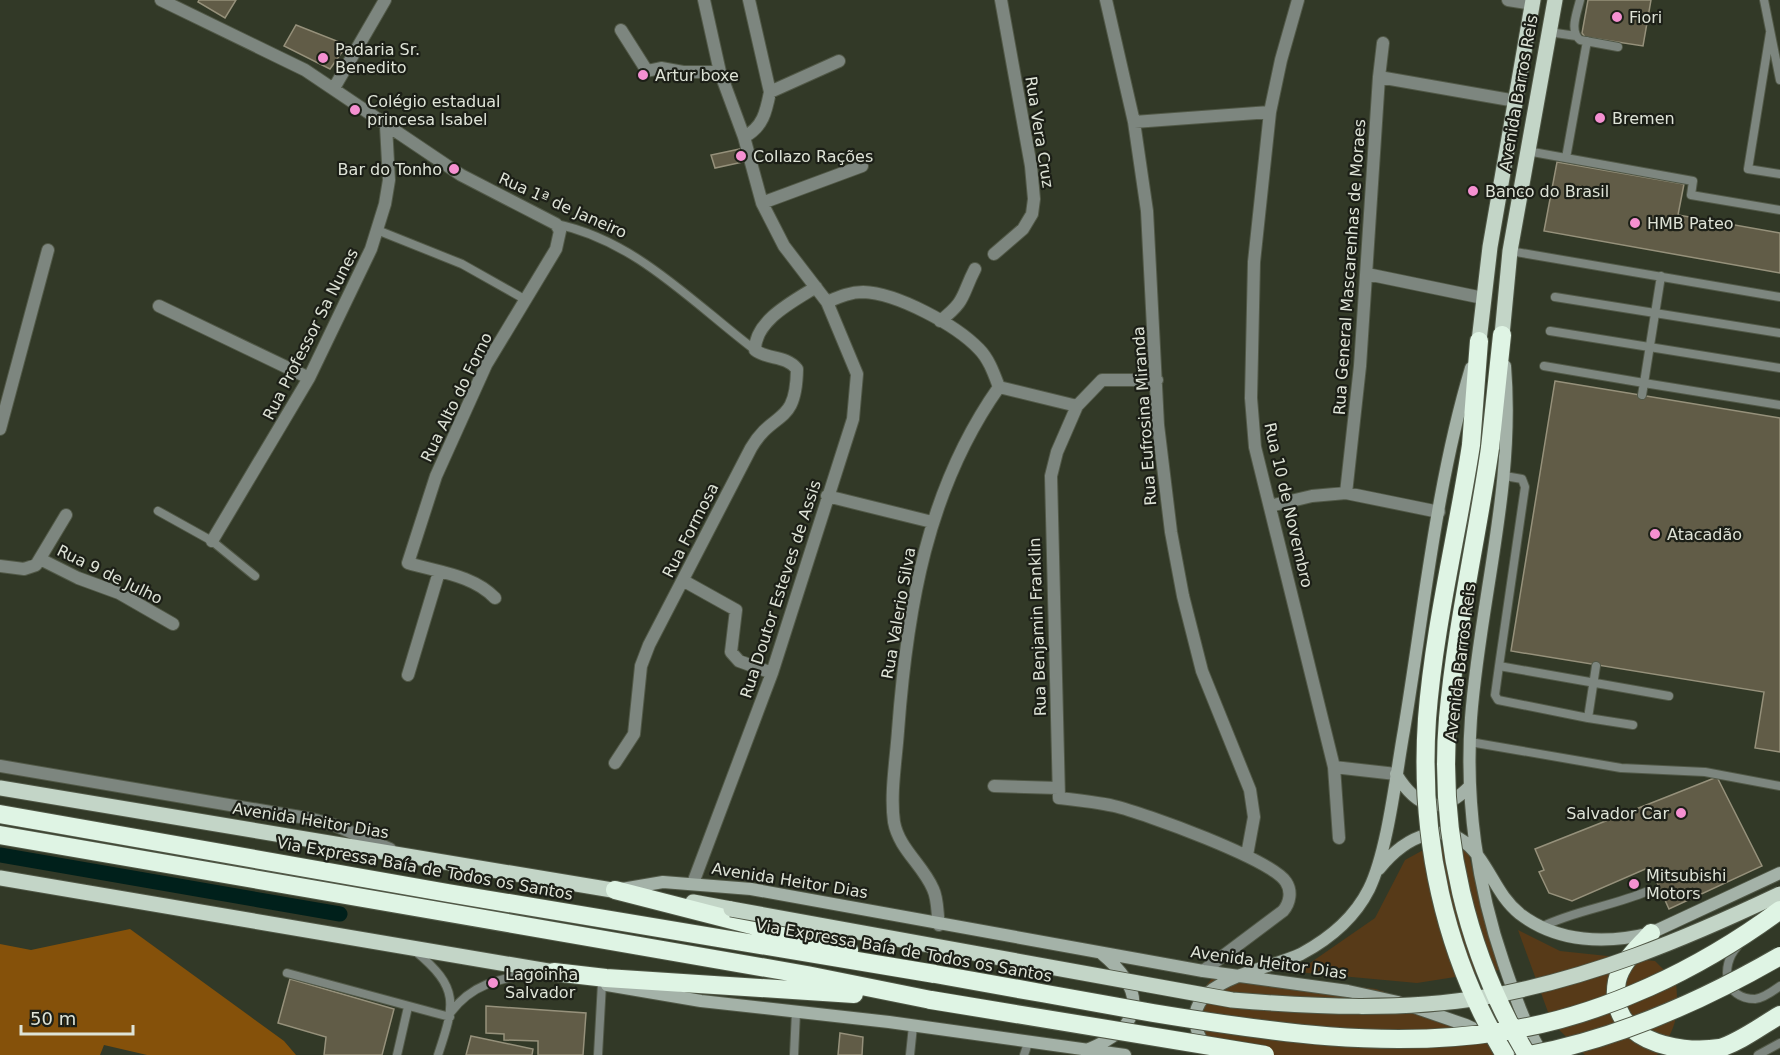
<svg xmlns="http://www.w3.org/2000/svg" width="1780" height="1055" viewBox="0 0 1780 1055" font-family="'DejaVu Sans',sans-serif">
<rect width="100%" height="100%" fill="#323927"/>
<path fill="#573a18" d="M 1467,846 L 1476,885 L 1506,969 L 1417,983 L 1297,972 L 1375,918 L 1405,860 L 1427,848 Z
M 1518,930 L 1560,951 L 1655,961 L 1676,982 C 1679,1015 1677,1028 1657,1055 L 1585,1055 L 1552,1023 Z
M 1219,970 L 1376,989 L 1509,1035 L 1493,1055 L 1244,1055 L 1196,1041 L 1200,993 Z"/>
<path fill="#85510a" d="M 130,929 L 284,1041 L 296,1055 L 147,1055 L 104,1045 L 100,1055 L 0,1055 L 0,944 L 31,950 Z"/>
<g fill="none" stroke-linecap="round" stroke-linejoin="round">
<path stroke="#00201b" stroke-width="15" d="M 0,855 L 340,914"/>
</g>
<path fill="#615c47" stroke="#96917b" stroke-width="1.5" d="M 199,0 L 236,0 L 225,18 L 198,2 Z
M 1588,0 L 1651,0 L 1643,46 L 1585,37 L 1582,33 Z
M 296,25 L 347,45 L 330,69 L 284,46 Z
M 740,149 L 743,162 L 715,168 L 711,155 Z
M 1557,162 L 1684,184 L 1678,215 L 1780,233 L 1780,273 L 1544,231 Z
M 1555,381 L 1780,418 L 1780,752 L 1755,748 L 1764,692 L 1511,651 Z
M 1717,777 L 1762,866 L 1669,909 L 1650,867 L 1572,901 L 1549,893 L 1539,872 L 1544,870 L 1535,849 Z
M 290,979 L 394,1009 L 382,1055 L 324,1055 L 326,1037 L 278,1023 Z
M 486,1006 L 586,1013 L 583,1055 L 538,1055 L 538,1041 L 504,1040 L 504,1034 L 486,1033 Z
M 840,1033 L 863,1037 L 862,1055 L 838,1055 Z
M 471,1036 L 533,1049 L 532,1055 L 466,1055 Z"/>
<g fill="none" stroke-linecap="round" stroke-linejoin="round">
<g stroke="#515847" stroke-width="10">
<path id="lane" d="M 1580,0 C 1577,13 1569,31 1580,40 L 1618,47
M 1764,0 L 1780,80
M 1549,32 L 1576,36
M 1770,33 L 1748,169 L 1780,174
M 1527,151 L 1693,181 L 1691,195 L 1780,210
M 1566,158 L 1587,41
M 556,224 C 635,240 693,303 755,350
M 377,230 L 462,264 L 526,300
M 1510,251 L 1780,297
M 1661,276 L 1644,383 L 1780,405
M 1555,297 L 1780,333
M 1550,331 L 1780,368
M 1544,366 L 1644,383 L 1642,395
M 1505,476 L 1522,479 L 1525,487 L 1499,666 L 1669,696
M 158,511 L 212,541 L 255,576
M 1499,666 L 1495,695 L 1498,700 L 1588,718
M 1596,666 L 1588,718 L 1633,725
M 1470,742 L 1621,768 L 1705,772 L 1780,786
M 1541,927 C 1576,910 1613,906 1648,891
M 1737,947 C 1720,966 1724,999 1755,999 C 1764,998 1773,991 1780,986
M 415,951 C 460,988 455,1004 438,1055
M 287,973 L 450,1017
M 451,1012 C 473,983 500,979 533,973
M 397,1055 L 408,1007
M 598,1055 L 602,983
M 794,1055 L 796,1012
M 910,1055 L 913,1026
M 1024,1055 L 1028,1043
M 1758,1055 L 1780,1043"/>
</g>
<g stroke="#515847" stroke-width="14">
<path id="street" d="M 161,0 L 305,70 L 461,175 L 556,224 L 560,231 L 556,249 L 486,365 L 436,476 L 408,563 C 438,572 473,575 495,598
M 704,0 L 720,72 L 744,137 L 762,203 L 784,246 L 827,302 C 839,297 850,292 863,292 C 897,293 956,325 979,349 C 989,359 994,374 999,387
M 749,0 L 770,92
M 1106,0 L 1134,122 L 1147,211 L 1158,425 L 1171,532 L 1183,596 L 1202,671 L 1250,790 L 1254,817 L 1247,855
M 1298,0 L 1281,60 L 1270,112 L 1254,262 L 1251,398 L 1255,447 L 1334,767 L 1339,838
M 1508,0 L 1533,4
M 621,30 L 647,71 L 661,68 L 683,72 L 720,72
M 1379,77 L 1516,101
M 334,88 L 385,0
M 1134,122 L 1270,112
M 744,137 C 763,127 766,112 770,92 L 839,61
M 762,203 L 862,166
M 994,254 L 1023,229 L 1032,214 L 1034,199 L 1031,166 L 1001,0
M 1367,274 L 1483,298
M 159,306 L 309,378
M 940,321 C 967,300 961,296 975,269
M 999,387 L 1077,406 L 1057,452 L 1051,476 L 1059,798 C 1077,800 1096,802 1114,806 C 1144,813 1271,859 1286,882 C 1292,891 1290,903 1283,911 L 1203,971
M 1077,406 L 1102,380 L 1157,380
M 0,429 L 48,250
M 1346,493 L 1360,366 L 1379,77 L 1383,43
M 827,496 L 932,522
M 1270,506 L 1312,496 L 1346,493 L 1439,512
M 212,541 L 309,378 L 371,249 L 385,204 L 389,180 L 386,126
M 40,559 L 78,578 L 119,593 L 173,624
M 0,566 L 24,569 L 36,565 L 66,515
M 684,581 L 736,610 L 731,652 L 739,661 L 772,673
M 408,675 L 439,572
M 615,763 L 634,734 L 641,666 L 649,645 L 751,448 C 774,409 796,427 797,369 C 786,355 768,360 755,350 C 755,320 794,301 816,287
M 0,766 L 312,819 L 334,825 L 390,849
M 1334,767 L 1396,774
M 994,786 L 1058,788
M 693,883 L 772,673 L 853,419 L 857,374 L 827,302
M 939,925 C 937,913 938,899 933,889 C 923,865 899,849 894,822 C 890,794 896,760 898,731 C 907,609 927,489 999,387"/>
</g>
<g stroke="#515847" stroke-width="14">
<path id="secondary" d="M 1505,366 C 1515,487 1480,599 1471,718 C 1465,800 1477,886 1504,964 C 1515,996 1525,1026 1543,1055
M 1396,774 C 1417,808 1440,817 1470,786
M 1379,869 C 1405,837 1447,814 1478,856 C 1493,876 1500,898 1520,914 C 1558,943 1607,944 1651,933 L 1780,873
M 622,889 L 663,882 L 751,889 L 1203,971 L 1348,991 L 1398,1002
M 607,985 L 701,1001 L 889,1022 L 1125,1055
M 1414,1007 L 1466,1025 L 1526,1053
M 1206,1048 C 1162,982 1264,972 1301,954 C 1329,939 1355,917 1369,889 C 1388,850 1396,774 1404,730 C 1424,610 1436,485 1471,368
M 1089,1049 C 1145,1026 1147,991 1101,953"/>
</g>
<g stroke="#515847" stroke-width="17">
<path id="primary" d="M 1502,335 L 1510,251 L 1555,0
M 1479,341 L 1490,247 L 1533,0
M 0,788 L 624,892
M 0,878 L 554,972
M 693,902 L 731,909"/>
</g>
<g stroke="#515847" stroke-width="20">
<path id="highway" d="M 1471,445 L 1479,341
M 1490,448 L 1502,335
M 0,814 L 448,893 L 935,974
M 0,835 L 807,975 L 931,1000
M 615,890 L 849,950
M 1651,933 C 1639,947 1621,962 1617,981 C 1606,1039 1675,1055 1720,1048 C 1740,1042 1761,1026 1780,1015
M 554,972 L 606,978 L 854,994"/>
</g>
<use href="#lane" stroke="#7d867f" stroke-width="8"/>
<use href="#street" stroke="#7d867f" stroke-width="12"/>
<use href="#secondary" stroke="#a4b2a8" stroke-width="12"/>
<use href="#primary" stroke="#c3d5c7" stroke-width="15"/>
<use href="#highway" stroke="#dff4e4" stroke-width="18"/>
<g stroke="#515847" stroke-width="17" stroke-linecap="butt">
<path id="primary-bridge" d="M 731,909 L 1232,1000 C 1316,1007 1402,1011 1485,997 C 1589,979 1685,939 1780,894"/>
</g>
<g stroke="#515847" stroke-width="20" stroke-linecap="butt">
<path id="highway-bridge" d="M 1471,445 C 1457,536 1434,627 1427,719 C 1419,836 1444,955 1505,1055
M 1490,448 C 1477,538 1456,627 1448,718 C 1438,835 1467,955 1527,1055
M 935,974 C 1008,987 1080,1000 1153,1013 C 1269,1032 1388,1050 1505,1031 C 1603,1016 1700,969 1780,910
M 931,1000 L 1265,1055
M 1529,1055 C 1618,1039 1702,1001 1780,956"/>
</g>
<use href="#primary-bridge" stroke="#c3d5c7" stroke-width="15"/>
<use href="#highway-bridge" stroke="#dff4e4" stroke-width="18"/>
</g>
<g fill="#f590d1" stroke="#1c1f17" stroke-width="2">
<circle cx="1617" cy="17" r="6"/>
<circle cx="323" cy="58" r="6"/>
<circle cx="643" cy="75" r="6"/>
<circle cx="355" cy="110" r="6"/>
<circle cx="1600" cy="118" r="6"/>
<circle cx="741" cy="156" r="6"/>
<circle cx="454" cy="169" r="6"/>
<circle cx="1473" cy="191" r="6"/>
<circle cx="1635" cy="223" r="6"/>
<circle cx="1655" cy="534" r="6"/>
<circle cx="1681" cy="813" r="6"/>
<circle cx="1634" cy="884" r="6"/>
<circle cx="493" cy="983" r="6"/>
</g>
<g text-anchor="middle" stroke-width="4.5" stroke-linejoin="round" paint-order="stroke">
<g font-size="16" fill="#dee3d7" stroke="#1c1f17" text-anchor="start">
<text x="1629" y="23">Fiori</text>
<text x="335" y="55">Padaria Sr.<tspan x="335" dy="18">Benedito</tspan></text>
<text x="655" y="81">Artur boxe</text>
<text x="367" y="107">Colégio estadual<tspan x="367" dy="18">princesa Isabel</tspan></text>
<text x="1612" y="124">Bremen</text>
<text x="753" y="162">Collazo Rações</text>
<text x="442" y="175" text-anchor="end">Bar do Tonho</text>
<text x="1485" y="197">Banco do Brasil</text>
<text x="1647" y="229">HMB Pateo</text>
<text x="1667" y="540">Atacadão</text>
<text x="1669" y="819" text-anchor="end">Salvador Car</text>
<text x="1646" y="881">Mitsubishi<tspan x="1646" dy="18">Motors</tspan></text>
<text x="505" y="980">Lagoinha<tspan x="505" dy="18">Salvador</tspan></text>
</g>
<g font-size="16" fill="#dee3d7" stroke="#1c1f17">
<text transform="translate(1518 93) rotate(-80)" y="6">Avenida Barros Reis</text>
<text transform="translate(1040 132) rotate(81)" y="6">Rua Vera Cruz</text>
<text transform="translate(563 205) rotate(24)" y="6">Rua 1ª de Janeiro</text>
<text transform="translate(1349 267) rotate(-86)" y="6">Rua General Mascarenhas de Moraes</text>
<text transform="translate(310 334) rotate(-63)" y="6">Rua Professor Sa Nunes</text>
<text transform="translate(456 397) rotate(-64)" y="6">Rua Alto do Forno</text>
<text transform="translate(1144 416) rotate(-94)" y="6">Rua Eufrosina Miranda</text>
<text transform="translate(1289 505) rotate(77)" y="6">Rua 10 de Novembro</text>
<text transform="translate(690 530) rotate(-63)" y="6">Rua Formosa</text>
<text transform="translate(110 574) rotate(26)" y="6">Rua 9 de Julho</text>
<text transform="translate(780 589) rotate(-72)" y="6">Rua Doutor Esteves de Assis</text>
<text transform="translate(898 613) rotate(-80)" y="6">Rua Valerio Silva</text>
<text transform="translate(1037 627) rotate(-92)" y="6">Rua Benjamin Franklin</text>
<text transform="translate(1460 662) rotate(-83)" y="6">Avenida Barros Reis</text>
<text transform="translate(311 820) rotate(9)" y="6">Avenida Heitor Dias</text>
<text transform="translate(425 868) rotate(10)" y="6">Via Expressa Baía de Todos os Santos</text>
<text transform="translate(790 880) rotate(9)" y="6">Avenida Heitor Dias</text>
<text transform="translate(904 950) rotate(10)" y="6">Via Expressa Baía de Todos os Santos</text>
<text transform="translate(1269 962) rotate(8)" y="6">Avenida Heitor Dias</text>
</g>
</g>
<path d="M21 1025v9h112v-9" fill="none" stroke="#dee3d7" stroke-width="3"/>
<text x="30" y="1025" font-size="18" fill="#dee3d7" stroke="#1c1f17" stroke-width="4.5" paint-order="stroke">50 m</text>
</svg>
